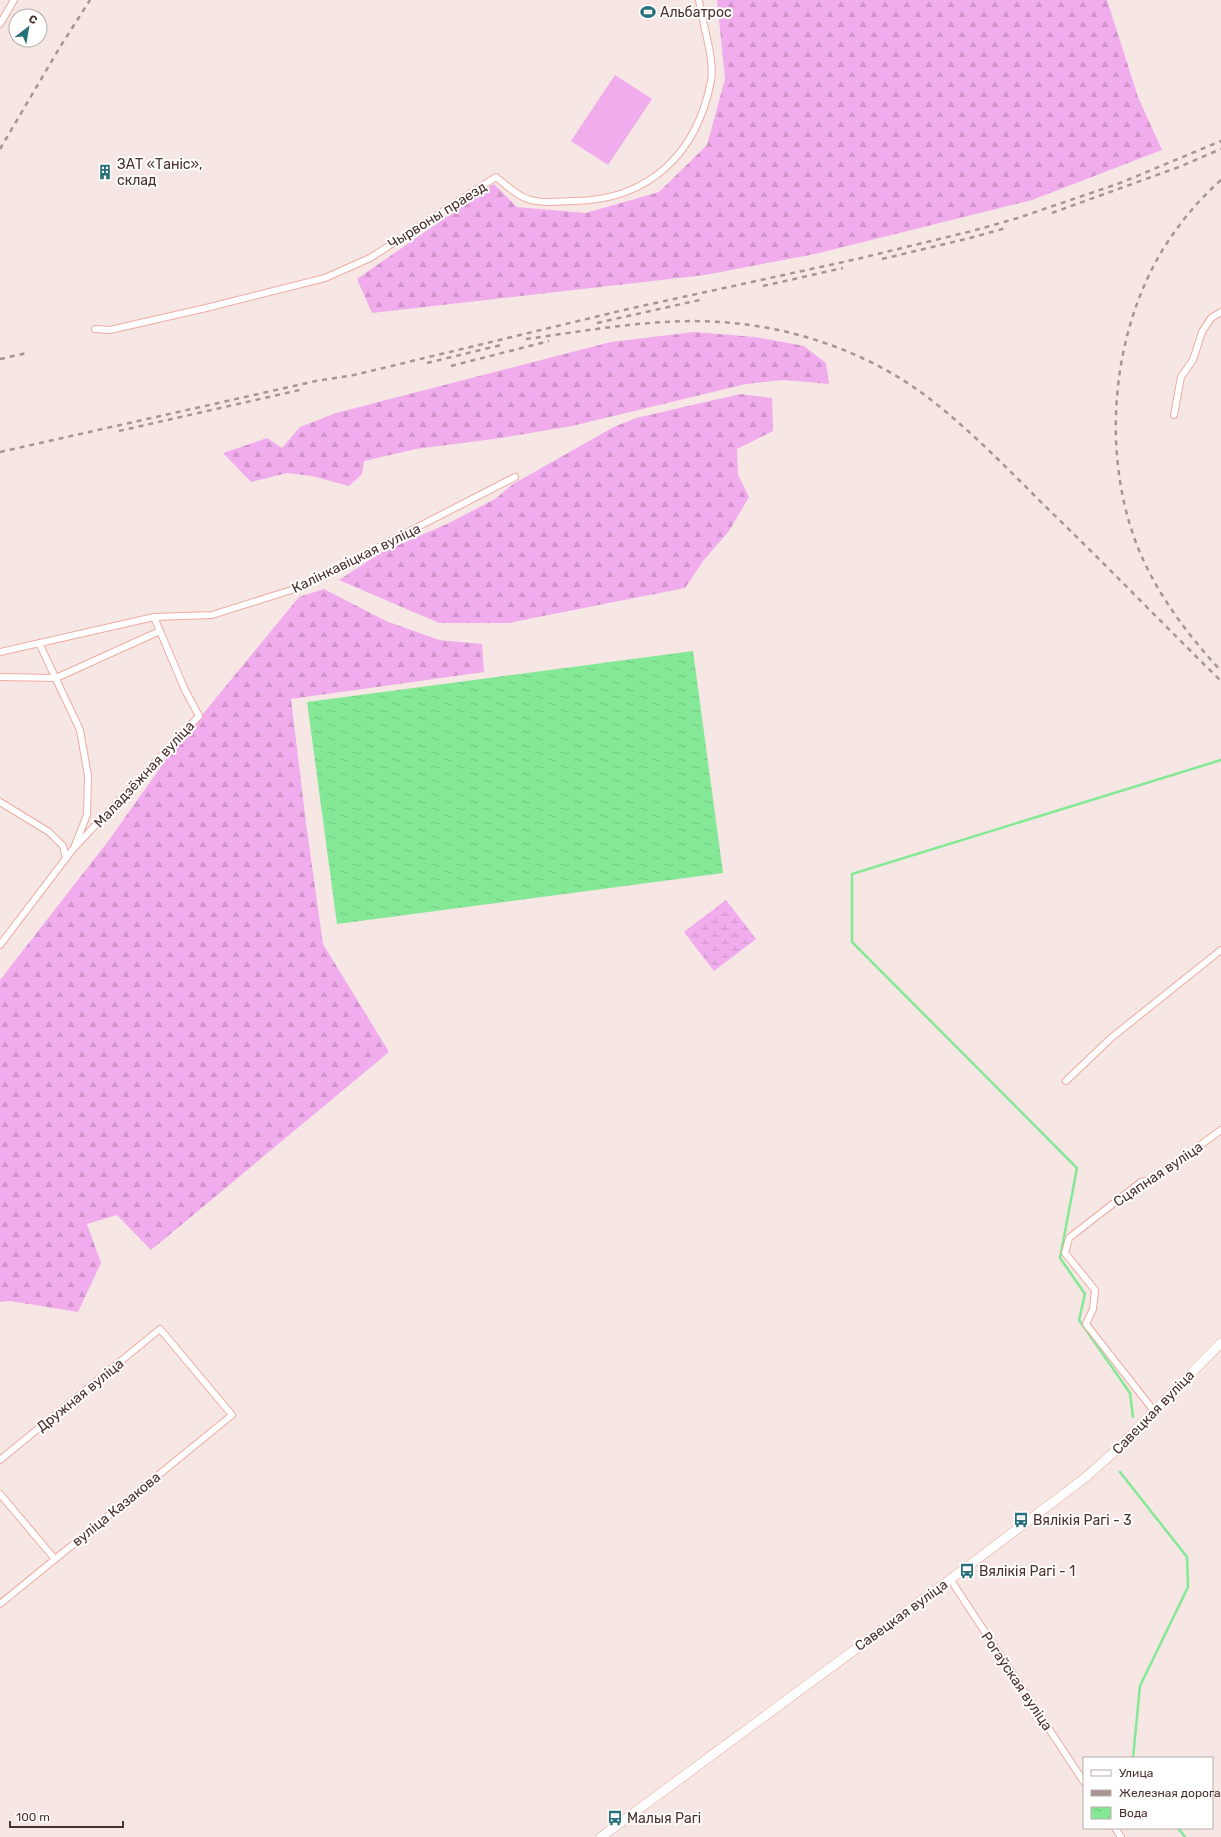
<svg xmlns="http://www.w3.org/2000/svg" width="1221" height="1837" viewBox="0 0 1221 1837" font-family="Rubik,sans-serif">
<defs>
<pattern id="forest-firs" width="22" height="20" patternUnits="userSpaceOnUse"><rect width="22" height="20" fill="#f1aced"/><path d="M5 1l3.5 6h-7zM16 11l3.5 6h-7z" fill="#d094cb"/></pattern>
<pattern id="wetland-marsh" width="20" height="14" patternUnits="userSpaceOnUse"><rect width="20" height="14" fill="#f1aced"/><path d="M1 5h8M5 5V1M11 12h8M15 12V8" fill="none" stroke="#d094cb"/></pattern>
<pattern id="water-ripples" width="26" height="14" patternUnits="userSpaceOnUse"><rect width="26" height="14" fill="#85e897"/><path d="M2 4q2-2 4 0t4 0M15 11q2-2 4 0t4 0" fill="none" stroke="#74c782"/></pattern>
</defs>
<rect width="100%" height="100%" fill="#f6e7e4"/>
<path fill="url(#forest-firs)" d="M 717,0 L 1107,0 L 1138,97 L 1162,150 L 1032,200 L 815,254 L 705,275 L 372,313 L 357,279 L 494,184 L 517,207 L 586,213 L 659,192 L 707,145 L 725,79 Z
M 694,332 L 755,337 L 804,346 L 826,363 L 829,384 L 783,380 L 746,384 L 572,426 L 501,438 L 416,449 L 364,461 L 362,474 L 349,486 L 312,476 L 287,473 L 251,482 L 223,453 L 267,438 L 282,448 L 300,427 L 336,413 L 611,342 Z
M 740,394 L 772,398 L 773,431 L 737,449 L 738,475 L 749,497 L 729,531 L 703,561 L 685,588 L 508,623 L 439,623 L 339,580 L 382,552 L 447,524 L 495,499 L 513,484 L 614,427 L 636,418 Z
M 324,589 L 386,621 L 439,640 L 482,644 L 484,672 L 291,699 L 306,823 L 323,944 L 389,1052 L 151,1250 L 117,1215 L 87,1224 L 101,1263 L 78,1312 L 10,1301 L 0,1302 L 0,980 L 109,840 L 170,754 L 299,597 Z"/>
<path fill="url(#wetland-marsh)" d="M 726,900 L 756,939 L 714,971 L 684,932 Z"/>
<path fill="#f1aced" d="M 615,75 L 652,99 L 608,165 L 571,141 Z"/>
<path fill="url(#water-ripples)" d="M 693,651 L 723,873 L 337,924 L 307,702 Z"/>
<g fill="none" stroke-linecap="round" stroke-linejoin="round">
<path stroke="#85e897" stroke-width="2.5" d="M 1133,1417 L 1130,1393 L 1079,1320 L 1085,1294 L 1060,1258 L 1077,1168 L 852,942 L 852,874 L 1221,760
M 1120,1472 L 1187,1557 L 1188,1587 L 1140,1686 L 1133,1758
M 1178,1828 L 1185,1837"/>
<g stroke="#f0aba1" stroke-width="8">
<path id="street" d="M 0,24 L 14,0
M 95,329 L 110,330 L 206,308 L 325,278 L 370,258 L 496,177 C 506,185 518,197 531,200 C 544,204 560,201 574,201 C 650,200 697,153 711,81 C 715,60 702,22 699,0
M 1174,415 L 1181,377 L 1193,360 L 1202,332 L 1211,318 L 1221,312
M 39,643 L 80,730 L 88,776 L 87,815 L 75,845
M 0,652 L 154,617 L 212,615 L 301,587 L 515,477
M 0,677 L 56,678 L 160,631
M 0,802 L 49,832 L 63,846 L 66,858
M 0,945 L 73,849 L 199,716 L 185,690 L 154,617
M 1066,1081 L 1111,1038 L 1221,950
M 1154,1411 L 1086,1324 L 1093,1309 L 1095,1290 L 1065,1253 L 1069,1238 L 1141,1182 L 1154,1179 L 1221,1130
M 0,1460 L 160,1329 L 232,1415 L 0,1604
M 0,1494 L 54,1558
M 950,1579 L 1084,1782
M 1115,1828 L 1121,1837"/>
</g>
<g stroke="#f0aba1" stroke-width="10">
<path id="secondary" d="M 601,1837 L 971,1564 L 1086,1477 L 1114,1452 L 1221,1343"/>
</g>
<use href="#street" stroke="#fff" stroke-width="6"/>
<use href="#secondary" stroke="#fff" stroke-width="9"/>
<path stroke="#a99491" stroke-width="2.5" stroke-dasharray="5 5" stroke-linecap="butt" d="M 0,149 L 60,47 L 90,0
M 1221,180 C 1203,196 1187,214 1173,234 C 1113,319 1100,444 1135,540 C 1153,589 1186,633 1221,671
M 1052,213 L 1179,167 L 1221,149
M 882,259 L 970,238 L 1006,228
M 763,286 L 843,268
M 597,323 L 704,299
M 526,339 C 593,330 664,316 733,323 C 805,330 878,357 935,403 C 974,434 1009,470 1044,505 C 1104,563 1162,623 1221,681
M 0,359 L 27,353
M 427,363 L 501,345
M 451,366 L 549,341
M 119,431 L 304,389
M 0,452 L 316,381 L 354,375 L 628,309 L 857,259 L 972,231 L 1018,218 L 1120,183 L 1221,141"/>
</g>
<defs>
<g id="stadium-bare" transform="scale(1.2)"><path d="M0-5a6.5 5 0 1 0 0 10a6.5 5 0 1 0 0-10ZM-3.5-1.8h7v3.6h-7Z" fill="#28717b" stroke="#fff" stroke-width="2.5" paint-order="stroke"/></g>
<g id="building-bare" transform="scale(1.2)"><path d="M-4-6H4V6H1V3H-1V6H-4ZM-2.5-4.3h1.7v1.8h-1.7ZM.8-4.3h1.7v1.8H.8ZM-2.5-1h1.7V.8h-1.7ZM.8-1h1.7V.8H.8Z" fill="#28717b" stroke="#fff" stroke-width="2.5" paint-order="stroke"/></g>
<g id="bus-bare" transform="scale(1.2)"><path d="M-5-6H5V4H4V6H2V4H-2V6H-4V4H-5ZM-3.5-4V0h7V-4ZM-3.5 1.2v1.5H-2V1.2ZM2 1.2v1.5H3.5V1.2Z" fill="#28717b" stroke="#fff" stroke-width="2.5" paint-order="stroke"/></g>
</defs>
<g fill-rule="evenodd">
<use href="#stadium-bare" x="648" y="12"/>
<use href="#building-bare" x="105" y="172"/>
<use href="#bus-bare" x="1021" y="1520"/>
<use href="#bus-bare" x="967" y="1571"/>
<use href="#bus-bare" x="615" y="1818"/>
</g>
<g text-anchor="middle" stroke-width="4" stroke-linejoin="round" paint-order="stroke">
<g font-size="14" fill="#4b302c" stroke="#fff" text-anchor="start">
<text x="660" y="17">Альбатрос</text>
<text x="117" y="169">ЗАТ «Таніс»,<tspan x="117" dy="16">склад</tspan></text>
<text x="1033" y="1525">Вялікія Рагі - 3</text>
<text x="979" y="1576">Вялікія Рагі - 1</text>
<text x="627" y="1823">Малыя Рагі</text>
</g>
<g font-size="14" fill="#4b302c" stroke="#fff">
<text transform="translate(437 215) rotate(-32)" y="5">Чырвоны праезд</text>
<text transform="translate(356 558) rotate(-26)" y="5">Калінкавіцкая вуліца</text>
<text transform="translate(144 774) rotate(-47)" y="5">Маладзёжная вуліца</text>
<text transform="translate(1158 1174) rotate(-34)" y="5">Сцяпная вуліца</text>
<text transform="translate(80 1395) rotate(-39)" y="5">Дружная вуліца</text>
<text transform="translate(1153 1412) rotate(-46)" y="5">Савецкая вуліца</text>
<text transform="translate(116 1509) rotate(-39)" y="5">вуліца Казакова</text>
<text transform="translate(901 1615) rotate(-36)" y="5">Савецкая вуліца</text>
<text transform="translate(1017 1681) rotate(56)" y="5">Рогаўская вуліца</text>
</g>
</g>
<rect x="1083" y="1757" width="130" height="72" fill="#ffffff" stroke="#b7acab"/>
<rect x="1091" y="1770" width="20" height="6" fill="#ffffff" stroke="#b7acab"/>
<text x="1119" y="1777" font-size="12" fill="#4b302c">Улица</text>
<rect x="1091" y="1790" width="20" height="6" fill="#a99491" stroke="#b7acab"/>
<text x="1119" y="1797" font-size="12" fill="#4b302c">Железная дорога</text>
<rect x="1091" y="1807" width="20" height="12" fill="url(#water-ripples)" stroke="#b7acab"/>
<text x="1119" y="1817" font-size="12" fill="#4b302c">Вода</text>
<g transform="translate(28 28) rotate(31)"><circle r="19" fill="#ffffff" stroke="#b7acab"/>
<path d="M0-3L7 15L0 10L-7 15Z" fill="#28717b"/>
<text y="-6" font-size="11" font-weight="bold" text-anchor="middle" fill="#4b302c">С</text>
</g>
<path d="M10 1821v6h113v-6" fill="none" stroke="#4b302c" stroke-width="2"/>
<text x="16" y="1821" font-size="12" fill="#4b302c" stroke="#ffffff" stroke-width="3" paint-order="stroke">100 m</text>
</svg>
